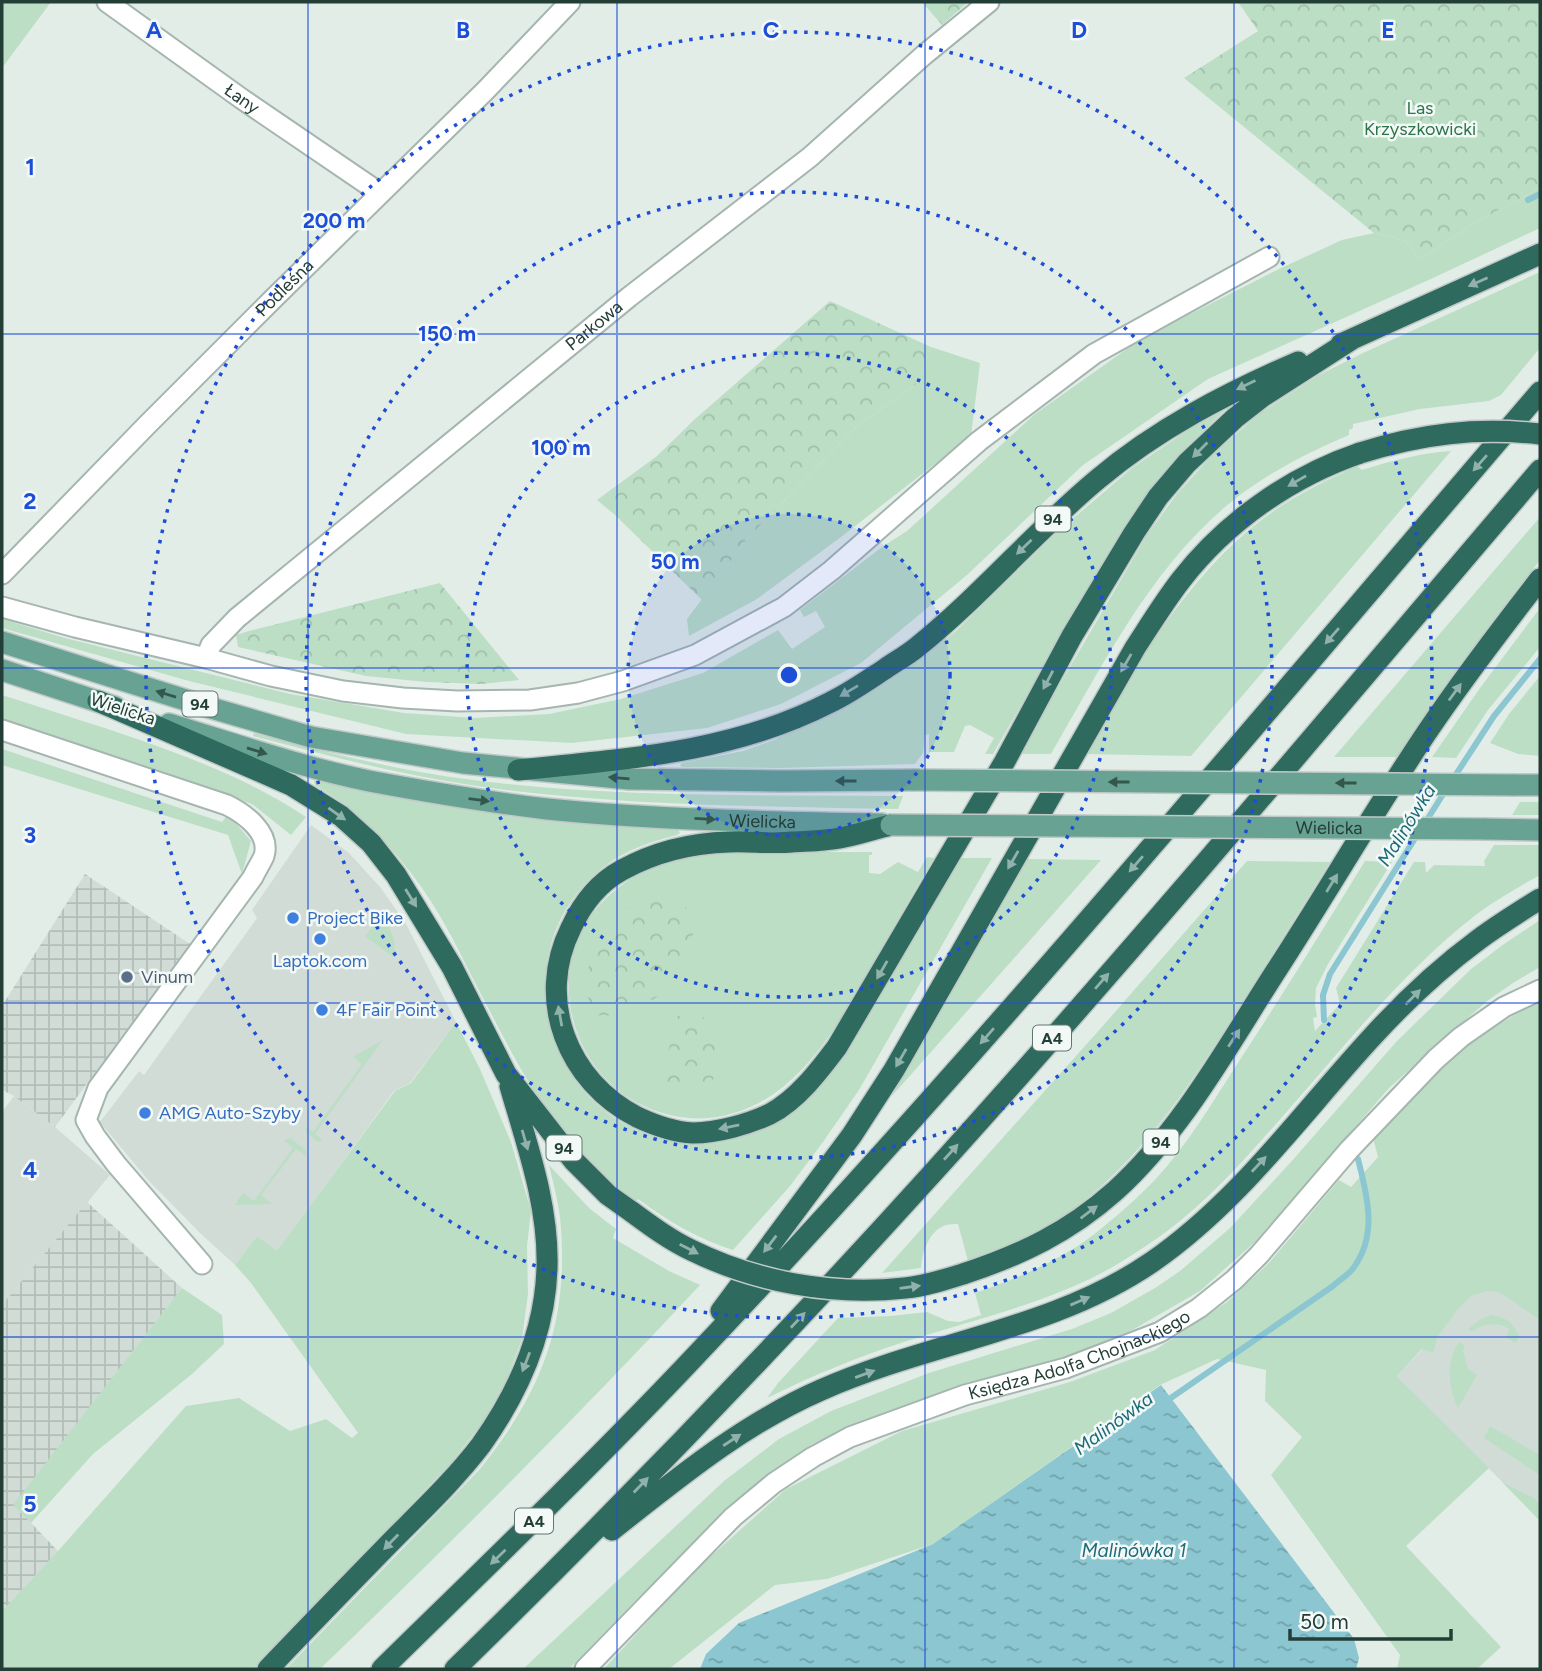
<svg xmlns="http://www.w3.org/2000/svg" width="1542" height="1671" viewBox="0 0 1542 1671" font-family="Figtree,sans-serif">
<defs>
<pattern id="industrial-grid" width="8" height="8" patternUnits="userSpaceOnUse" patternTransform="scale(1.75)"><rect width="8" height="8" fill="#d1dcd7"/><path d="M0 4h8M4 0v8" fill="none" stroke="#b3beb9"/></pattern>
<pattern id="forest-crowns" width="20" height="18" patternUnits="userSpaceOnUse" patternTransform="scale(1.75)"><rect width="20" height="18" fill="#bcdec5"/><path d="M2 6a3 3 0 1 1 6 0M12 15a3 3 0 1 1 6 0" fill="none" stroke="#a1c0aa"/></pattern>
<pattern id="water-ripples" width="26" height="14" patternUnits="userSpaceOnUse" patternTransform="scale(1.75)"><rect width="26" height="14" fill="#8bc6d1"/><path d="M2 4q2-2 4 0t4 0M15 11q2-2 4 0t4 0" fill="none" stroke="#71a2aa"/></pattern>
</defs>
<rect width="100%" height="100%" fill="#e3ede8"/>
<path fill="#d1dcd7" d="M 311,825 L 349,853 L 380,887 L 405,922 L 456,1022 L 410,1083 L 394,1091 L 277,1252 L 257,1236 L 235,1265 L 200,1233 L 148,1180 L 100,1122 L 139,1071 L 144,1075 L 257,918 L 252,910 Z
M 14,1096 L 55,1127 L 110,1175 L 2,1305 L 2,1112 Z
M 1480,1271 L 1540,1314 L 1540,1520 L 1397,1376 L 1444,1327 Z"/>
<path fill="url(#industrial-grid)" d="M 85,874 L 190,944 L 55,1127 L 14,1096 L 2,1090 L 2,1006 Z
M 87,1202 L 182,1288 L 14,1505 L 58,1551 L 2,1611 L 2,1305 Z"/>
<path fill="#bcdec5" d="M 2,2 L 51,2 L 2,68 Z
M 1540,188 L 1540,228 L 1433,278 L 1208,379 L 1083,465 L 967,575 L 861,663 L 781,704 L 707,728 L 572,743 L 406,734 L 189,681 L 2,628 L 2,619 L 65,638 L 290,694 L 404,713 L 475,718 L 549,714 L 621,699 L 703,673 L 778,630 L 792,649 L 825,627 L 816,611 L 804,617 L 800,610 L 882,547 L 907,531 L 1035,414 L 1141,339 L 1279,269 L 1342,240 L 1374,233 L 1406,241 L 1420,259 L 1476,222 Z
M 1540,272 L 1540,348 L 1501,395 L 1489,401 L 1420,409 L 1353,424 L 1353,428 L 1349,430 L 1349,435 C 1304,454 1262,476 1225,507 C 1148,573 1101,668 1051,754 L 1019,754 L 1147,535 L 1177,494 L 1212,455 L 1259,414 L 1319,375 L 1361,354 Z
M 931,347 L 980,363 L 971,436 L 841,537 L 757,599 L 689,636 L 687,619 L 746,540 L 856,427 L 916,384 Z
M 1225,410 L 1178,456 L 1158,481 L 1123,528 L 993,754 L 985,754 L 994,738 L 970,725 L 965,726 L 954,752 L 929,752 L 929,734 L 925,735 L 923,753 L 915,764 L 781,768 L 682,767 L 680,765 L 682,763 L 743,751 L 774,740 L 839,710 L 879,687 L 918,661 L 956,631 L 1055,534 L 1132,468 L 1191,428 Z
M 1451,451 L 1191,756 L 1084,754 C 1134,670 1184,578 1264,518 C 1293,496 1325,481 1357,466 L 1362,470 C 1391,461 1420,453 1451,451 Z
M 1540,517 L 1540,560 L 1489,626 L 1397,757 L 1334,757 Z
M 1540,608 L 1540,647 L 1488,710 L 1456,758 L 1432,757 L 1480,688 Z
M 1540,676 L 1540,756 L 1518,754 L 1490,743 L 1509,714 Z
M 2,695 C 48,710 94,724 140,740 C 199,761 254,782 306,817 L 291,835 L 252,804 L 2,721 Z
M 254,733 C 326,752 399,771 473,780 C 615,798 759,795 903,796 L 898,809 C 762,806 626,806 491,788 C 410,777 332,757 253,736 Z
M 2,749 L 222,822 L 228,814 L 251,841 L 242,874 L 228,835 L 2,765 Z
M 315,779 C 435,809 555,824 678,830 L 680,833 L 677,835 C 652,841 626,850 605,866 C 498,947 543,1121 675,1141 C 724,1148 769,1131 807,1099 C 841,1069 863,1025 885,986 C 910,944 935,901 959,858 L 992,858 L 859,1090 L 823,1142 L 790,1186 L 733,1250 C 700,1240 666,1220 638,1199 L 634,1203 C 554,1146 513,1055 469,971 C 455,942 440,914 422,888 C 400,857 375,829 346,806 C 337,798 325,792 315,785 L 314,782 Z
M 1520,802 L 1540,802 L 1540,815 L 1512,815 Z
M 1494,845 L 1540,845 L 1540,875 C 1519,887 1497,899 1477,914 C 1403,971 1344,1047 1283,1116 C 1247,1157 1210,1199 1166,1232 C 1142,1249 1117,1266 1090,1279 C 1031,1307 966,1322 904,1342 C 857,1357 812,1376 767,1398 L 778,1383 L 838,1318 L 891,1316 L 927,1312 L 948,1321 L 959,1322 L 981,1315 L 975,1293 C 1019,1278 1066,1258 1102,1228 C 1125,1209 1149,1188 1168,1165 C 1196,1131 1219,1092 1243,1055 C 1285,991 1325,926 1365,861 L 1392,862 L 1328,964 L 1316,988 L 1315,1004 L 1317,1017 L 1313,1018 L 1315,1031 L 1340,1004 L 1336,988 L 1414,862 L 1425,862 L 1426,873 L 1434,865 L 1485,866 L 1484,861 Z
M 716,852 L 872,852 L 872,855 L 869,855 L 869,873 L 880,874 L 898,862 L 918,872 L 927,857 L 934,858 C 913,893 893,928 873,964 C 848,1008 823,1054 783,1087 C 754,1110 717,1123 680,1117 C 569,1100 528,957 618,888 C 646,866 681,857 716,852 Z
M 1027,859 L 1101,860 L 892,1096 Z
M 1247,861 L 1330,862 C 1300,910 1270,958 1240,1006 C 1192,1082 1142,1160 1068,1213 C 1037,1235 1003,1249 968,1261 L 958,1224 C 954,1224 950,1224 946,1225 C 929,1230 922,1253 921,1268 L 882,1273 L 1101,1028 Z
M 381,915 C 391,931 398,938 393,957 L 365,936 Z
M 1540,920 L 1540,967 L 1513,983 L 1487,1001 L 1389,1088 L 1256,1241 L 1200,1291 L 1134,1329 L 1066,1359 L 866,1419 L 812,1444 L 762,1479 L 634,1602 L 569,1669 L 523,1669 L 724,1481 L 779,1439 L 831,1411 L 929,1373 L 1072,1329 L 1111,1313 L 1155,1288 L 1180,1271 L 1230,1228 L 1290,1163 L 1397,1041 L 1471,969 L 1504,944 Z
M 1540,1001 L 1540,1320 L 1499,1292 L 1486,1291 L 1471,1296 L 1459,1308 L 1438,1336 L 1433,1353 L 1422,1349 L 1397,1376 L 1489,1468 L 1406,1546 L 1501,1647 L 1477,1669 L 1397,1669 L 1400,1655 L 1271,1475 L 1302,1437 L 1265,1401 L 1266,1370 L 1217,1359 L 1160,1385 L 933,1544 L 827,1579 L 775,1585 L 669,1669 L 604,1669 L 692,1573 L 786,1489 L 902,1431 L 1070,1382 L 1155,1350 L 1227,1302 L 1268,1264 L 1339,1180 L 1351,1187 L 1378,1157 L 1373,1138 L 1421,1087 L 1467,1042 Z
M 456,1022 L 480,1069 L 511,1142 L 531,1211 L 527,1246 L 528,1294 L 522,1339 L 507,1379 L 483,1422 L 451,1463 L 254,1669 L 2,1669 L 2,1611 L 58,1551 L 186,1406 L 239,1398 L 290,1431 L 326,1419 L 352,1438 L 358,1433 L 251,1283 L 235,1265 L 257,1236 L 277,1251 L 395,1091 L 411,1083 Z
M 381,1041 L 382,1041 L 315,1134 L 323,1140 L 318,1142 L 306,1132 L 305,1127 L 313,1132 L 362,1064 L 353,1057 Z
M 290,1138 L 306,1150 L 306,1156 L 296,1149 L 261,1195 L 272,1204 L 235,1205 L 243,1193 L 254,1201 L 293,1148 L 284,1140 Z
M 549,1165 L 589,1208 L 616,1229 L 613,1238 L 669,1271 L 700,1285 C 577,1417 450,1544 320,1669 L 286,1669 L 480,1469 C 540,1394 568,1326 561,1229 C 560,1208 554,1186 549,1165 Z
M 182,1288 L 222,1315 L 224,1344 L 192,1374 L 93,1454 L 31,1523 L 13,1505 Z
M 1492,1315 C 1508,1319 1512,1321 1519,1336 L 1516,1343 L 1507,1338 L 1509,1329 C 1498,1321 1481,1324 1472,1332 L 1468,1329 L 1481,1319 Z
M 1459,1342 L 1465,1346 L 1463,1350 L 1468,1369 L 1477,1375 L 1458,1408 C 1448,1388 1446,1361 1459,1342 Z
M 1490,1426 L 1540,1455 L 1538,1463 L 1540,1464 L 1540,1475 L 1484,1438 Z
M 1503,1483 L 1534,1498 L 1539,1504 L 1540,1521 Z"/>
<path fill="url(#forest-crowns)" d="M 922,2 L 968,2 L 942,25 Z
M 1238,2 L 1540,2 L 1540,188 L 1476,222 L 1420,259 L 1406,241 L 1374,233 L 1184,78 L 1258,31 Z
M 830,301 L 931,347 L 916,384 L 856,427 L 746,540 L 702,600 L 615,515 L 597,500 L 657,456 L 695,419 Z
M 440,583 L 519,680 L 482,684 L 426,682 L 366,676 L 238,647 L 236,635 L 249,631 Z
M 643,894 L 680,894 L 696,929 L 661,995 L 621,1016 L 591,1015 L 585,978 L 593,954 L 615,918 Z
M 697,1010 L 725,1041 L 709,1093 L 662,1087 L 675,1017 Z"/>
<path fill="url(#water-ripples)" d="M 1161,1385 L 1354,1639 L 1359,1658 L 1356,1669 L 700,1669 L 706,1654 L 739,1623 L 933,1544 Z"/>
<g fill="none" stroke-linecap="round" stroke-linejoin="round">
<path stroke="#8bc6d1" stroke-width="6" d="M 1528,200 L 1540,194
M 1453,779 L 1494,716 L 1540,659
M 1425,823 L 1447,788
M 1324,1020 L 1323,995 L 1330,974 L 1419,832
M 1165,1402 L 1333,1286 C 1339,1280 1349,1275 1354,1267 C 1378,1234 1367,1195 1358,1159"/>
<g stroke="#a5b5af" stroke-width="23">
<g id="street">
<path id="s1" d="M 107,2 L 242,99 L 380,193"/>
<path id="s2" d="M 2,574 L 148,424 L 273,299 L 486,90 L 570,2"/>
<path d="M 2,607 L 75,627 L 206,658 L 271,676 L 343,691 L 403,698 L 457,701 L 530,700 L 578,693 L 623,681 L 695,655 L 784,607 L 832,570 L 979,441 L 1094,354 L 1269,257"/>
<path id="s3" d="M 206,658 L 211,645 L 237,618 L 629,297 L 810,157 L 924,55 L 989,2"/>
<path d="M 2,730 L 227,805 C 245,814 271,833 264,856 C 261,863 256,870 253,877 L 98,1088 L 86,1120 L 95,1136 L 116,1164 L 202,1264"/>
<path id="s4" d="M 585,1669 L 733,1517 L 774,1483 L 813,1457 L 850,1437 L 965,1395 L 1066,1368 L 1160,1332 L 1199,1308 L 1234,1280 L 1259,1255 L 1349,1150 L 1436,1059 L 1461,1037 L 1504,1007 L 1540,990"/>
</g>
</g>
<g stroke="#c1c9c7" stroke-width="24">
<g id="primary">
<path d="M 2,642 L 211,708 L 311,737 L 463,763 L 629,779 L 781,781 L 915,780"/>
<path d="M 2,670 L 115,707"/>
<path id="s5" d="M 169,724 C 235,744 301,767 369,781 C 428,792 487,802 547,809 C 658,820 771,822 882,824"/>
<path d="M 1513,785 L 1540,785"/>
<path d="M 1484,829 L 1540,830"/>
</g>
</g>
<g stroke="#c1c9c7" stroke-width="24">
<path id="highway" d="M 1341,344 L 1540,254
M 98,701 L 291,785 L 341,816 L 371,843 L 396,875 L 452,967 L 506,1074 L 574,1161 L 608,1195 L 632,1212
M 518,770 C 626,759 732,753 831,702 C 850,693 868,680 885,669 C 895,662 906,656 916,648 C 981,596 1034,532 1098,479 C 1157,429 1227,393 1298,362
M 891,825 C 874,829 857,835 840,838 C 825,841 808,841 792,842 C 771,844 750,841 729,842 C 692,843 655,852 622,870 C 598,883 582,904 571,928 C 535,1000 568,1082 637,1117 C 654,1125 674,1132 693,1133 C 717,1133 749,1124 770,1114 C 797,1100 819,1071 837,1047 L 1005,761 L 1072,636 L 1134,533 L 1158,497 L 1187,463 L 1235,418 L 1262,397 L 1354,338
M 963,1274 C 1021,1255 1069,1232 1115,1191 C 1181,1131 1226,1049 1274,974 C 1326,894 1374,811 1427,732 C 1462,680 1501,629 1540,579
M 721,1311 L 852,1135 L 894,1070 L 1135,648 C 1150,625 1164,602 1181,580 C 1226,522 1290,477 1360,453
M 612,1530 C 678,1478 743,1424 821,1390 C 929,1342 1053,1330 1152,1262 C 1239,1202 1301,1114 1372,1037 C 1404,1002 1440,968 1478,940 C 1498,925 1519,912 1540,899
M 268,1669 C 306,1629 344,1590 383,1550 C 416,1516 452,1483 481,1445 C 518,1393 545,1333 547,1268 C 549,1206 527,1145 510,1086
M 382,1669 C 483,1570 585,1472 683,1369 C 981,1055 1258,721 1540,392
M 455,1669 C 618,1510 776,1346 929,1177 C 1138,946 1338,707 1540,470"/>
</g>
<use href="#street" stroke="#fff" stroke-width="19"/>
<use href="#primary" stroke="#67a293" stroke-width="21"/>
<use href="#highway" stroke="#2e6a5e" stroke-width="21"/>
<g stroke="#c1c9c7" stroke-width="24" stroke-linecap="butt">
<g id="primary-bridge">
<path d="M 915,780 L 1513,785"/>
<path id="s6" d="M 891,825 L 1484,829"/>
</g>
</g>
<g stroke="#c1c9c7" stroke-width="24" stroke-linecap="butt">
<path id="highway-bridge" d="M 1360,453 C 1421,434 1476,427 1540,434
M 632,1212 C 651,1226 670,1240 691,1250 C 756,1282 832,1296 905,1288 C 925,1286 944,1280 963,1274"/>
</g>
<use href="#primary-bridge" stroke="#67a293" stroke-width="21"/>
<use href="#highway-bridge" stroke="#2e6a5e" stroke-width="21"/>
</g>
<defs><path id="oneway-solid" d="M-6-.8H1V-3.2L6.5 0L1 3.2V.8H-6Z" transform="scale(1.75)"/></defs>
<g fill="#90b2aa">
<use href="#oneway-solid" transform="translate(1478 282) rotate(156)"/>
<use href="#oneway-solid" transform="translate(1246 385) rotate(154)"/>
<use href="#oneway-solid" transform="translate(1200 450) rotate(135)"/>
<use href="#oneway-solid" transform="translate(1480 463) rotate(131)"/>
<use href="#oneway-solid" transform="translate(1297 481) rotate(150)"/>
<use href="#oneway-solid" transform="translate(1024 547) rotate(136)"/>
<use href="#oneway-solid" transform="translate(1332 636) rotate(131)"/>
<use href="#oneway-solid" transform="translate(1126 663) rotate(120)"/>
<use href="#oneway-solid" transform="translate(1048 680) rotate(118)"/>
<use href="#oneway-solid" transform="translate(849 691) rotate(149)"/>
<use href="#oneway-solid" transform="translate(1455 692) rotate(-54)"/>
<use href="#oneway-solid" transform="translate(337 814) rotate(35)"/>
<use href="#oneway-solid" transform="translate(1013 860) rotate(120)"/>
<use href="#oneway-solid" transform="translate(1136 864) rotate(131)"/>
<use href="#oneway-solid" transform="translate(1332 883) rotate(-58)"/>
<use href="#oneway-solid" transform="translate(411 898) rotate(58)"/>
<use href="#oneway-solid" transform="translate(882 970) rotate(120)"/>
<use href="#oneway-solid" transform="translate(1102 981) rotate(-49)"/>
<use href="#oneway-solid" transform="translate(1413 997) rotate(-45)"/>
<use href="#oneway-solid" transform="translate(560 1016) rotate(-100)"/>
<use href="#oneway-solid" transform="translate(987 1036) rotate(131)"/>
<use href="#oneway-solid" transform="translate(1234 1038) rotate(-57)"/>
<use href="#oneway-solid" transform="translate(901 1058) rotate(120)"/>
<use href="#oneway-solid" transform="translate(729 1127) rotate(169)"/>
<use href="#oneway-solid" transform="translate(525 1140) rotate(74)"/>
<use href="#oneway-solid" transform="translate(951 1152) rotate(-48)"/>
<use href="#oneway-solid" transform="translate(1259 1164) rotate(-47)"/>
<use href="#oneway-solid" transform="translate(1089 1212) rotate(-37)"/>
<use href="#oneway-solid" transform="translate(770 1244) rotate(127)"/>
<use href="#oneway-solid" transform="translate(689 1249) rotate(27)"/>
<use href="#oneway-solid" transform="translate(910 1287) rotate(-8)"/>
<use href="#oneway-solid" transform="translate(1080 1301) rotate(-23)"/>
<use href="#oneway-solid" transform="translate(798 1320) rotate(-47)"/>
<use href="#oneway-solid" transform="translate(526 1362) rotate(111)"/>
<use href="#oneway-solid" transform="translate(865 1374) rotate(-20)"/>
<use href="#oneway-solid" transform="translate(732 1440) rotate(-33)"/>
<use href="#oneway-solid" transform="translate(641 1485) rotate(-46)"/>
<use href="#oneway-solid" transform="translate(391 1542) rotate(134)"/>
<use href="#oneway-solid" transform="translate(498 1557) rotate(136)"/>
</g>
<g fill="#33574d">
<use href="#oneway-solid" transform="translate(166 694) rotate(-163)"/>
<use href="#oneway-solid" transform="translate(257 751) rotate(17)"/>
<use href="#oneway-solid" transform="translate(619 778) rotate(-175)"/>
<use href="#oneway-solid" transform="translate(846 781) rotate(180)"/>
<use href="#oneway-solid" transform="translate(1119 782) rotate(-180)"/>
<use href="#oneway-solid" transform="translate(1346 783) rotate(-180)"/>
<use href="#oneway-solid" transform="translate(479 800) rotate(7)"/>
<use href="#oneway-solid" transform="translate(705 819) rotate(3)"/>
</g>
<path fill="none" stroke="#1d4ed8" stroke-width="2" stroke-opacity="0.55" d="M 308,2 L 308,1669M 617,2 L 617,1669M 925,2 L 925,1669M 1234,2 L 1234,1669M 2,334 L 1540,334M 2,668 L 1540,668M 2,1003 L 1540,1003M 2,1337 L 1540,1337"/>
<circle cx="789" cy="675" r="161" fill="#1d4ed8" fill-opacity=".12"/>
<g fill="none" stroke="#1d4ed8" stroke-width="3.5" stroke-dasharray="3.5 7">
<circle cx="789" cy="675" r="161"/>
<circle cx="789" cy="675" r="322"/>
<circle cx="789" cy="675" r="483"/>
<circle cx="789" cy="675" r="643"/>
</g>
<g fill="#3f7fe0" stroke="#f3f9f6" stroke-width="2.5">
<circle cx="293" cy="918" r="7"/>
<circle cx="320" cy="939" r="7"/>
<circle cx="322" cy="1010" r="7"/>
<circle cx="145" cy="1113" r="7"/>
</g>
<circle fill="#5c6f8a" stroke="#f3f9f6" stroke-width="2.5" cx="127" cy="977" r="7"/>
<g text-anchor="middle" stroke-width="5" stroke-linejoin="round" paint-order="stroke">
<g fill="#f3f9f6" stroke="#617670" stroke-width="2">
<rect x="1035.5" y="506.5" width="35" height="25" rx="5"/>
<rect x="182.5" y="691.5" width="35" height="25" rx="5"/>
<rect x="1033" y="1025.5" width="38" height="25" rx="5"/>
<rect x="1143.5" y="1129.5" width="35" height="25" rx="5"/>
<rect x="546.5" y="1135.5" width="35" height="25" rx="5"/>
<rect x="515" y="1508.5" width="38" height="25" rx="5"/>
</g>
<g font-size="16" font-weight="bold" fill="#223e36">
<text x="1053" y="525">94</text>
<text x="200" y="710">94</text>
<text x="1052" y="1044">A4</text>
<text x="1161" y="1148">94</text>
<text x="564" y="1154">94</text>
<text x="534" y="1527">A4</text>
</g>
<g font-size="18" fill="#223e36" stroke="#f3f9f6">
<text dy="6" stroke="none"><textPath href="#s1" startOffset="166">Łany</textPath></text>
<text dy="6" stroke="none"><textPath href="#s2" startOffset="402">Podleśna</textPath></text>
<text dy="6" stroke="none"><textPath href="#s3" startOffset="513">Parkowa</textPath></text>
<text transform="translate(123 709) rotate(18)" y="6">Wielicka</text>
<text dy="6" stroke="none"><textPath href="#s5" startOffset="604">Wielicka</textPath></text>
<text dy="6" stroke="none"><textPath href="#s6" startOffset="438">Wielicka</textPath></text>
<text dy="6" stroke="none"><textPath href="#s4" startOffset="598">Księdza Adolfa Chojnackiego</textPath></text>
</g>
<g font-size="18" fill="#2c7549" stroke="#f3f9f6">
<text x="1420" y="114">Las<tspan x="1420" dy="21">Krzyszkowicki</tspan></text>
</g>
<g font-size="18" fill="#366cbe" stroke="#f3f9f6" text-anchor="start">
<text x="307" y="924">Project Bike</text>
<text x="320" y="967" text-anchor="middle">Laptok.com</text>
<text x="336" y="1016">4F Fair Point</text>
<text x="159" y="1119">AMG Auto-Szyby</text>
</g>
<g font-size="18" fill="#4e5e75" stroke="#f3f9f6" text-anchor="start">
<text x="141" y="983">Vinum</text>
</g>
<g font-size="19" font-style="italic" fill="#1c6a7a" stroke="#f3f9f6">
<text transform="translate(1406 825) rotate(-58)" y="7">Malinówka</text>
<text transform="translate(1113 1423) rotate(-36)" y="7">Malinówka</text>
<text x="1134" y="1557">Malinówka 1</text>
</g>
</g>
<g font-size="23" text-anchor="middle" font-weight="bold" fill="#1d4ed8" stroke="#f3f9f6" stroke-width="5" stroke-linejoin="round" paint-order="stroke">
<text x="154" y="38">A</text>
<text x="463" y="38">B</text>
<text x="771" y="38">C</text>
<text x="1079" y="38">D</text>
<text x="1388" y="38">E</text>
<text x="30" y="175">1</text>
<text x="30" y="509">2</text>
<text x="30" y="843">3</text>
<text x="30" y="1178">4</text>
<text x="30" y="1512">5</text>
</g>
<circle cx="789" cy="675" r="10" fill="#1d4ed8" stroke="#f3f9f6" stroke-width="3.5"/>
<g font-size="21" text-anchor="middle" font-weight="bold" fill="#1d4ed8" stroke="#f3f9f6" stroke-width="5" stroke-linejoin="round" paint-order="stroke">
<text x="334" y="228">200 m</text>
<text x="447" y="341">150 m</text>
<text x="561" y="455">100 m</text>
<text x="675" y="569">50 m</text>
</g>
<rect width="1542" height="1671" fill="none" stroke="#223e36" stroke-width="7"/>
<path d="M1290 1629v10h161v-10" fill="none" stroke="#223e36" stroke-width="3.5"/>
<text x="1300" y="1629" font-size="21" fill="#223e36" stroke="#f3f9f6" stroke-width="5" paint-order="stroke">50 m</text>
</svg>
